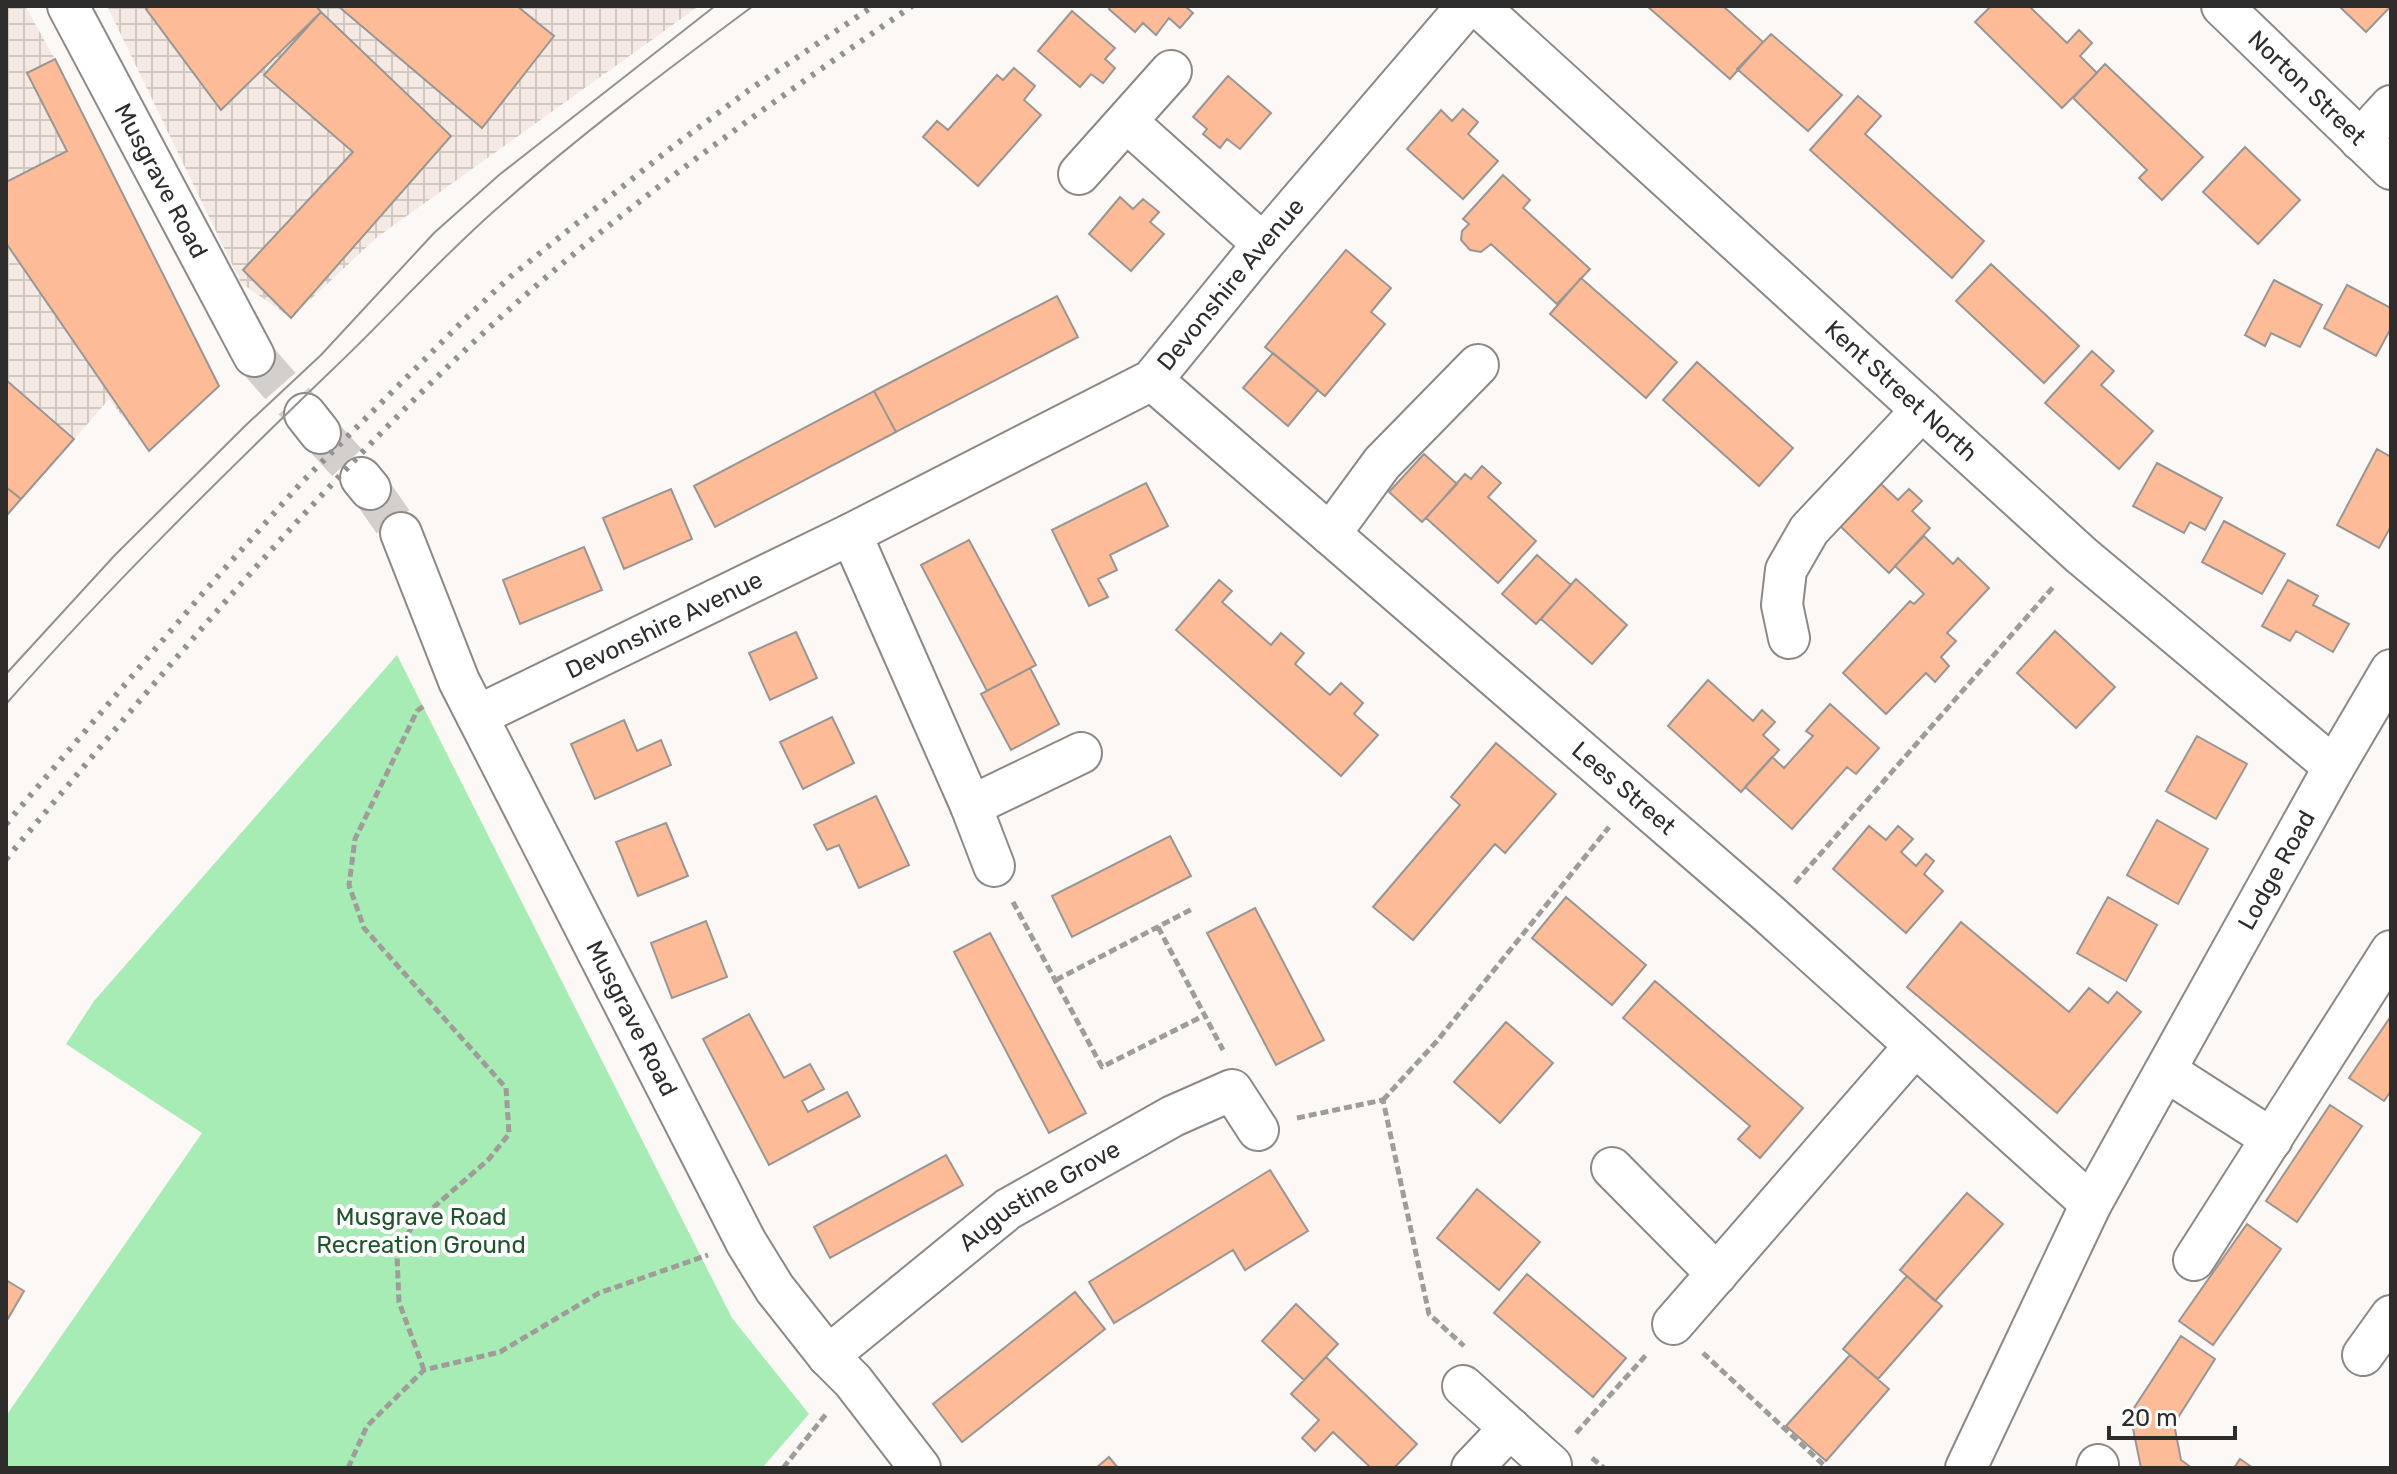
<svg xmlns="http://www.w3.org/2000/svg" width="2397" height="1474" viewBox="0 0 2397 1474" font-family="Rubik,sans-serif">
<defs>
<pattern id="industrial-grid" width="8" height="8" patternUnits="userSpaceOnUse" patternTransform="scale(2)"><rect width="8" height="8" fill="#f5eae3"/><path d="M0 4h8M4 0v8" fill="none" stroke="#d2c9c3"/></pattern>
</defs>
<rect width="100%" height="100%" fill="#fcf8f5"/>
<path fill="url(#industrial-grid)" d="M 6,6 L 25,6 L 55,59 L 219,386 L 149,451 L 109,399 L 6,518 Z
M 107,6 L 699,6 L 376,238 L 291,318 L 241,283 Z"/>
<path fill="#a7ecb4" d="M 397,655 L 732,1318 L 809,1414 L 762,1468 L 6,1468 L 6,1417 L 10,1410 L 202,1133 L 66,1044 L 94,1001 Z"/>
<path fill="#fdbb97" stroke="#9a9694" stroke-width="2" d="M 149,6 L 316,6 L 321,12 L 221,110 L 146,9 Z
M 338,6 L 517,6 L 554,36 L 482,128 Z
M 1111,6 L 1185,6 L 1193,13 L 1180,28 L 1169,18 L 1156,35 L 1143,23 L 1135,32 L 1109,9 Z
M 1647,6 L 1723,6 L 1763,42 L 1730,79 Z
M 1991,6 L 2029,6 L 2067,43 L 2079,30 L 2092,43 L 2080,56 L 2097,73 L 2062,108 L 1975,22 Z
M 2339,6 L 2391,6 L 2366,32 Z
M 1072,11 L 1115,48 L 1105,59 L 1115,68 L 1103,83 L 1091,74 L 1080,87 L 1038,51 Z
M 321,12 L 451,136 L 291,318 L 243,270 L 353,152 L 264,75 Z
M 1771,34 L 1842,95 L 1808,131 L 1737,69 Z
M 55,59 L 219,386 L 149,451 L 6,243 L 6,182 L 67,151 L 27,73 Z
M 2105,64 L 2203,157 L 2162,200 L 2139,178 L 2147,170 L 2073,98 Z
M 1014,68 L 1035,86 L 1024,100 L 1041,115 L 978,186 L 923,137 L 937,121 L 948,130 L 997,75 L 1003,80 Z
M 1228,76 L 1271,113 L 1240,149 L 1227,139 L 1220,148 L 1203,134 L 1207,129 L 1193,117 Z
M 1858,96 L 1881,116 L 1865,134 L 1984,241 L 1952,278 L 1810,150 Z
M 1463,109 L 1478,122 L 1468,134 L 1498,161 L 1463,199 L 1407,149 L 1441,110 L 1452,121 Z
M 2245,147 L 2300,200 L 2258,244 L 2203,192 Z
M 1503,175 L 1530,200 L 1523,208 L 1590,269 L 1557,304 L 1491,244 L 1481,252 L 1470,250 L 1461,240 L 1462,231 L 1469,224 L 1463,219 Z
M 1120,197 L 1133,209 L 1143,199 L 1159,212 L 1150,222 L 1164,234 L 1131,271 L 1089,234 Z
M 1346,250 L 1391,288 L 1371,312 L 1385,324 L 1325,396 L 1265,347 Z
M 1991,264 L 2079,346 L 2044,383 L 1956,301 Z
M 1581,278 L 1677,362 L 1646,398 L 1550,314 Z
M 2274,280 L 2322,305 L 2300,347 L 2271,333 L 2265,346 L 2245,335 Z
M 2347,285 L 2391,308 L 2391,328 L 2376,356 L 2324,328 Z
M 1057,296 L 1078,337 L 896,432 L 874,391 Z
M 2092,351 L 2114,371 L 2101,385 L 2153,431 L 2119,469 L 2045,403 Z
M 1273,353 L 1318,390 L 1288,426 L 1243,388 Z
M 1697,362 L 1793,448 L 1759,486 L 1663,400 Z
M 6,380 L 74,439 L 21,499 L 6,487 Z
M 874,391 L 896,432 L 715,527 L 694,486 Z
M 2377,449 L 2391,457 L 2391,526 L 2379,548 L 2337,525 Z
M 1424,454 L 1457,484 L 1422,522 L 1389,492 Z
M 2157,463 L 2222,498 L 2205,530 L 2190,522 L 2184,533 L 2133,506 Z
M 1482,466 L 1501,483 L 1488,497 L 1536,541 L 1498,583 L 1426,518 L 1465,474 L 1471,479 Z
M 1146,483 L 1168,526 L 1110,555 L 1117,570 L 1098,579 L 1108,597 L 1089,606 L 1052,530 Z
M 1880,483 L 1898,500 L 1909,489 L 1922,501 L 1912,511 L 1930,528 L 1889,573 L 1840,526 Z
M 6,487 L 21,499 L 6,516 Z
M 671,489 L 692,539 L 624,569 L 603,518 Z
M 2224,521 L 2285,554 L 2262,594 L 2202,562 Z
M 1924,536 L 1953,564 L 1958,558 L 1989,588 L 1947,633 L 1956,641 L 1941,657 L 1949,666 L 1935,682 L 1926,673 L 1886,714 L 1843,673 L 1910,601 L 1914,604 L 1924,594 L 1895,566 Z
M 969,540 L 1036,665 L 987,691 L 921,565 Z
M 584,547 L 602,590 L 520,624 L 503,580 Z
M 1537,555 L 1571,585 L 1536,624 L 1502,594 Z
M 1576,579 L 1627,625 L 1592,664 L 1541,619 Z
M 1219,580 L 1232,591 L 1222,602 L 1271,645 L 1281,633 L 1304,653 L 1295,664 L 1330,695 L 1341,683 L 1363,703 L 1354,714 L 1378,735 L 1341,776 L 1176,630 Z
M 2288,580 L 2318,596 L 2313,605 L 2349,624 L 2333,652 L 2296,631 L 2290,641 L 2262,626 Z
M 2055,631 L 2115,687 L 2076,728 L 2017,673 Z
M 796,632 L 817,678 L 770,700 L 749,653 Z
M 1030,668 L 1059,724 L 1011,750 L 981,694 Z
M 1708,680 L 1753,721 L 1762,710 L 1775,722 L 1763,735 L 1779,750 L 1741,792 L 1668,726 Z
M 1830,704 L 1879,748 L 1856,774 L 1847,767 L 1792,829 L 1745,787 L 1772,757 L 1784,768 L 1813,736 L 1806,731 Z
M 832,717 L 854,763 L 803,789 L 780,742 Z
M 624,720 L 637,751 L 661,740 L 671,765 L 595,799 L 571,744 Z
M 2197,736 L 2247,764 L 2216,819 L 2166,791 Z
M 1496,743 L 1556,794 L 1505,853 L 1495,844 L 1413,940 L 1373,907 L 1460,805 L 1451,797 Z
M 876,796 L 909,865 L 859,888 L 839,845 L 827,850 L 814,825 Z
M 2157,820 L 2208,849 L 2178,904 L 2127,875 Z
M 666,823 L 688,876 L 638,896 L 616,842 Z
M 1869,826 L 1886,840 L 1898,826 L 1913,839 L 1901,852 L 1916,866 L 1926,854 L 1934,861 L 1924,874 L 1943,891 L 1906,933 L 1833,869 Z
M 1170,836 L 1191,876 L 1072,937 L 1052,896 Z
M 1566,897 L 1646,965 L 1612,1005 L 1532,938 Z
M 2108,897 L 2157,925 L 2126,981 L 2077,953 Z
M 1255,908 L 1324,1040 L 1276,1065 L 1207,933 Z
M 706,921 L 727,977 L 672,998 L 651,943 Z
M 1961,922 L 2069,1012 L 2089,988 L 2108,1003 L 2117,992 L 2141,1012 L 2057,1113 L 1907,987 Z
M 990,933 L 1086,1113 L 1049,1133 L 954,952 Z
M 1655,981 L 1803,1108 L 1760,1158 L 1738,1139 L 1750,1126 L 1623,1018 Z
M 749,1014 L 784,1078 L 810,1064 L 824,1089 L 802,1101 L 808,1112 L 847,1092 L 860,1116 L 769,1165 L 703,1039 Z
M 2391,1016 L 2391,1091 L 2384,1101 L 2349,1078 Z
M 1506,1022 L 1553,1063 L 1500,1123 L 1454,1082 Z
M 2330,1105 L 2362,1126 L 2297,1222 L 2266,1201 Z
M 946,1155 L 963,1185 L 830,1258 L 814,1227 Z
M 1270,1170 L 1308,1231 L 1245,1270 L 1233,1250 L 1114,1323 L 1089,1282 Z
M 1477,1189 L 1540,1242 L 1499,1290 L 1437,1238 Z
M 1967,1193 L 2003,1224 L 1935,1301 L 1900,1270 Z
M 2247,1224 L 2281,1249 L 2213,1345 L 2179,1321 Z
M 1527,1274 L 1626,1358 L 1593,1397 L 1494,1313 Z
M 1907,1276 L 1942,1306 L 1878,1379 L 1843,1349 Z
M 6,1280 L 24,1291 L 6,1322 Z
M 1075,1292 L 1105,1329 L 962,1442 L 933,1404 Z
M 1296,1304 L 1338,1344 L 1304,1380 L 1262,1341 Z
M 2181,1336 L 2215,1359 L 2174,1424 L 2181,1460 L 2192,1468 L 2141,1468 L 2130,1414 Z
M 1850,1355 L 1889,1389 L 1826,1461 L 1786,1426 Z
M 1326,1357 L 1417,1444 L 1394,1468 L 1371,1468 L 1333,1432 L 1315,1451 L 1302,1438 L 1319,1420 L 1291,1394 Z
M 1109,1457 L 1118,1468 L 1096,1468 Z
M 2240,1459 L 2253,1468 L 2234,1468 Z"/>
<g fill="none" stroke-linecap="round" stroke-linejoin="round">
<path stroke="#d3cfcd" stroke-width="40" stroke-dasharray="40 20" stroke-linecap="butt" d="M 254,356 L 305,414
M 320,433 L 361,478
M 370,489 L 401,533"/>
<g stroke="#8c8886" stroke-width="44">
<g id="minor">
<path id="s1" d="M 68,6 L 254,356"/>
<path id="s2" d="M 1478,6 L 2081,555 L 2334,767"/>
<path id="s3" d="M 2222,6 L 2391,169"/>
<path d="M 1127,122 L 1263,244"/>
<path d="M 2360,140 L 2391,106"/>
<path d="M 1079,174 L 1171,71"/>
<path id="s4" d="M 1152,380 L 1768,913 L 2091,1204"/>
<path d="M 305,414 L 320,433"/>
<path d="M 361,478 L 370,489"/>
<path id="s5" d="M 401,533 L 459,681 L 746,1242 L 775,1289 L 828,1356 L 853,1381 L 920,1468"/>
<path d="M 851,534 L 971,806 L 994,866"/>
<path d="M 1330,534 L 1382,463 L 1478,365"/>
<path d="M 1789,638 L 1782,605 L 1786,570 L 1809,530 L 1922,410"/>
<path id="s6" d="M 477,716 L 851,534 L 1152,380 L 1263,244 L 1467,6"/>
<path d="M 971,806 L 1081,753"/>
<path d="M 2166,1071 L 2272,1139"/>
<path d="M 1612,1168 L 1717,1274"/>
<path d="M 2194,1260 L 2391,951"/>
<path d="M 1673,1324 L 1914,1047"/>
<path d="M 2363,1355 L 2391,1316"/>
<path id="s7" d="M 828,1356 L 1008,1209 L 1173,1116 L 1232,1090 L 1258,1130"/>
<path d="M 1463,1386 L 1551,1465"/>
<path d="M 1472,1468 L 1510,1428"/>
<path id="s8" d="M 1966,1468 L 2091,1204 L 2334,767 L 2391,670"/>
<path d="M 2097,1468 L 2098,1465"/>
</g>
</g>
<path stroke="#9f9c9a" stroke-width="5" stroke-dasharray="8 4" stroke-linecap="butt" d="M 1795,883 L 2054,586
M 1013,902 L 1102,1067 L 1205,1015
M 1158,927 L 1223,1050
M 1056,980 L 1194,908
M 1383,1100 L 1437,1041 L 1609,827
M 1297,1118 L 1383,1100 L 1429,1314 L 1464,1346
M 1703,1353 L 1827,1468
M 424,1370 L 399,1302 L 397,1256 L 412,1226 L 488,1160 L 509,1134 L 506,1088 L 364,928 L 349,885 L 355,839 L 417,711 L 425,705
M 1576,1433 L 1647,1354
M 1592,1458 L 1604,1468
M 348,1468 L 367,1426 L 424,1370 L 500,1352 L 599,1293 L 708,1255
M 783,1468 L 827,1413"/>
<use href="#minor" stroke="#fff" stroke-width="40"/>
<path stroke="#94918f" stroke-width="2" d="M 6,674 L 115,555 L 246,425 L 321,355 L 434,233 L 499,175 L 715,6
M 6,704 C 109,587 220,478 332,370 C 389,316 441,257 501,205 C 581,134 667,70 753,6"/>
<path stroke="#94918f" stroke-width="6" stroke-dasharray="4 8" stroke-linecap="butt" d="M 6,824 L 203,593 L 301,483 L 465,319 L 510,277 L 667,151 L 749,90 L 873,6
M 6,859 C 161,675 315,488 492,325 C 622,206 767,106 912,6"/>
</g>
<g text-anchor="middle" stroke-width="8" stroke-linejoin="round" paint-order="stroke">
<g font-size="24" fill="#2e2d2c" stroke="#fff">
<text dy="8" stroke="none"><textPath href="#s3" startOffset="118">Norton Street</textPath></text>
<text dy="8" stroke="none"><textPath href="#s1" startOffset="198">Musgrave Road</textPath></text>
<text dy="8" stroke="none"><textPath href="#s6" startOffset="878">Devonshire Avenue</textPath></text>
<text dy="8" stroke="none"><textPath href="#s2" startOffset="572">Kent Street North</textPath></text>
<text dy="8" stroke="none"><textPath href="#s6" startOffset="208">Devonshire Avenue</textPath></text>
<text dy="8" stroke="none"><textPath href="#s4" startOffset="624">Lees Street</textPath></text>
<text dy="8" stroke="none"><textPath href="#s8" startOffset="674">Lodge Road</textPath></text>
<text dy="8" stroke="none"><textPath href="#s5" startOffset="538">Musgrave Road</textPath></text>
<text dy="8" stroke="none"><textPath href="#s7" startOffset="266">Augustine Grove</textPath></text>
</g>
<g font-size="24" fill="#1f542d" stroke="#fff">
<text x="421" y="1225">Musgrave Road<tspan x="421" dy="28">Recreation Ground</tspan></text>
</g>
</g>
<rect width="2397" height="1474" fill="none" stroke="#2e2d2c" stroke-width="16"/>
<path d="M2109 1426v12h126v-12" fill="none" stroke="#2e2d2c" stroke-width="4"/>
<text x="2121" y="1426" font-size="24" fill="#2e2d2c" stroke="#ffffff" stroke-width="6" paint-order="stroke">20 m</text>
</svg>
